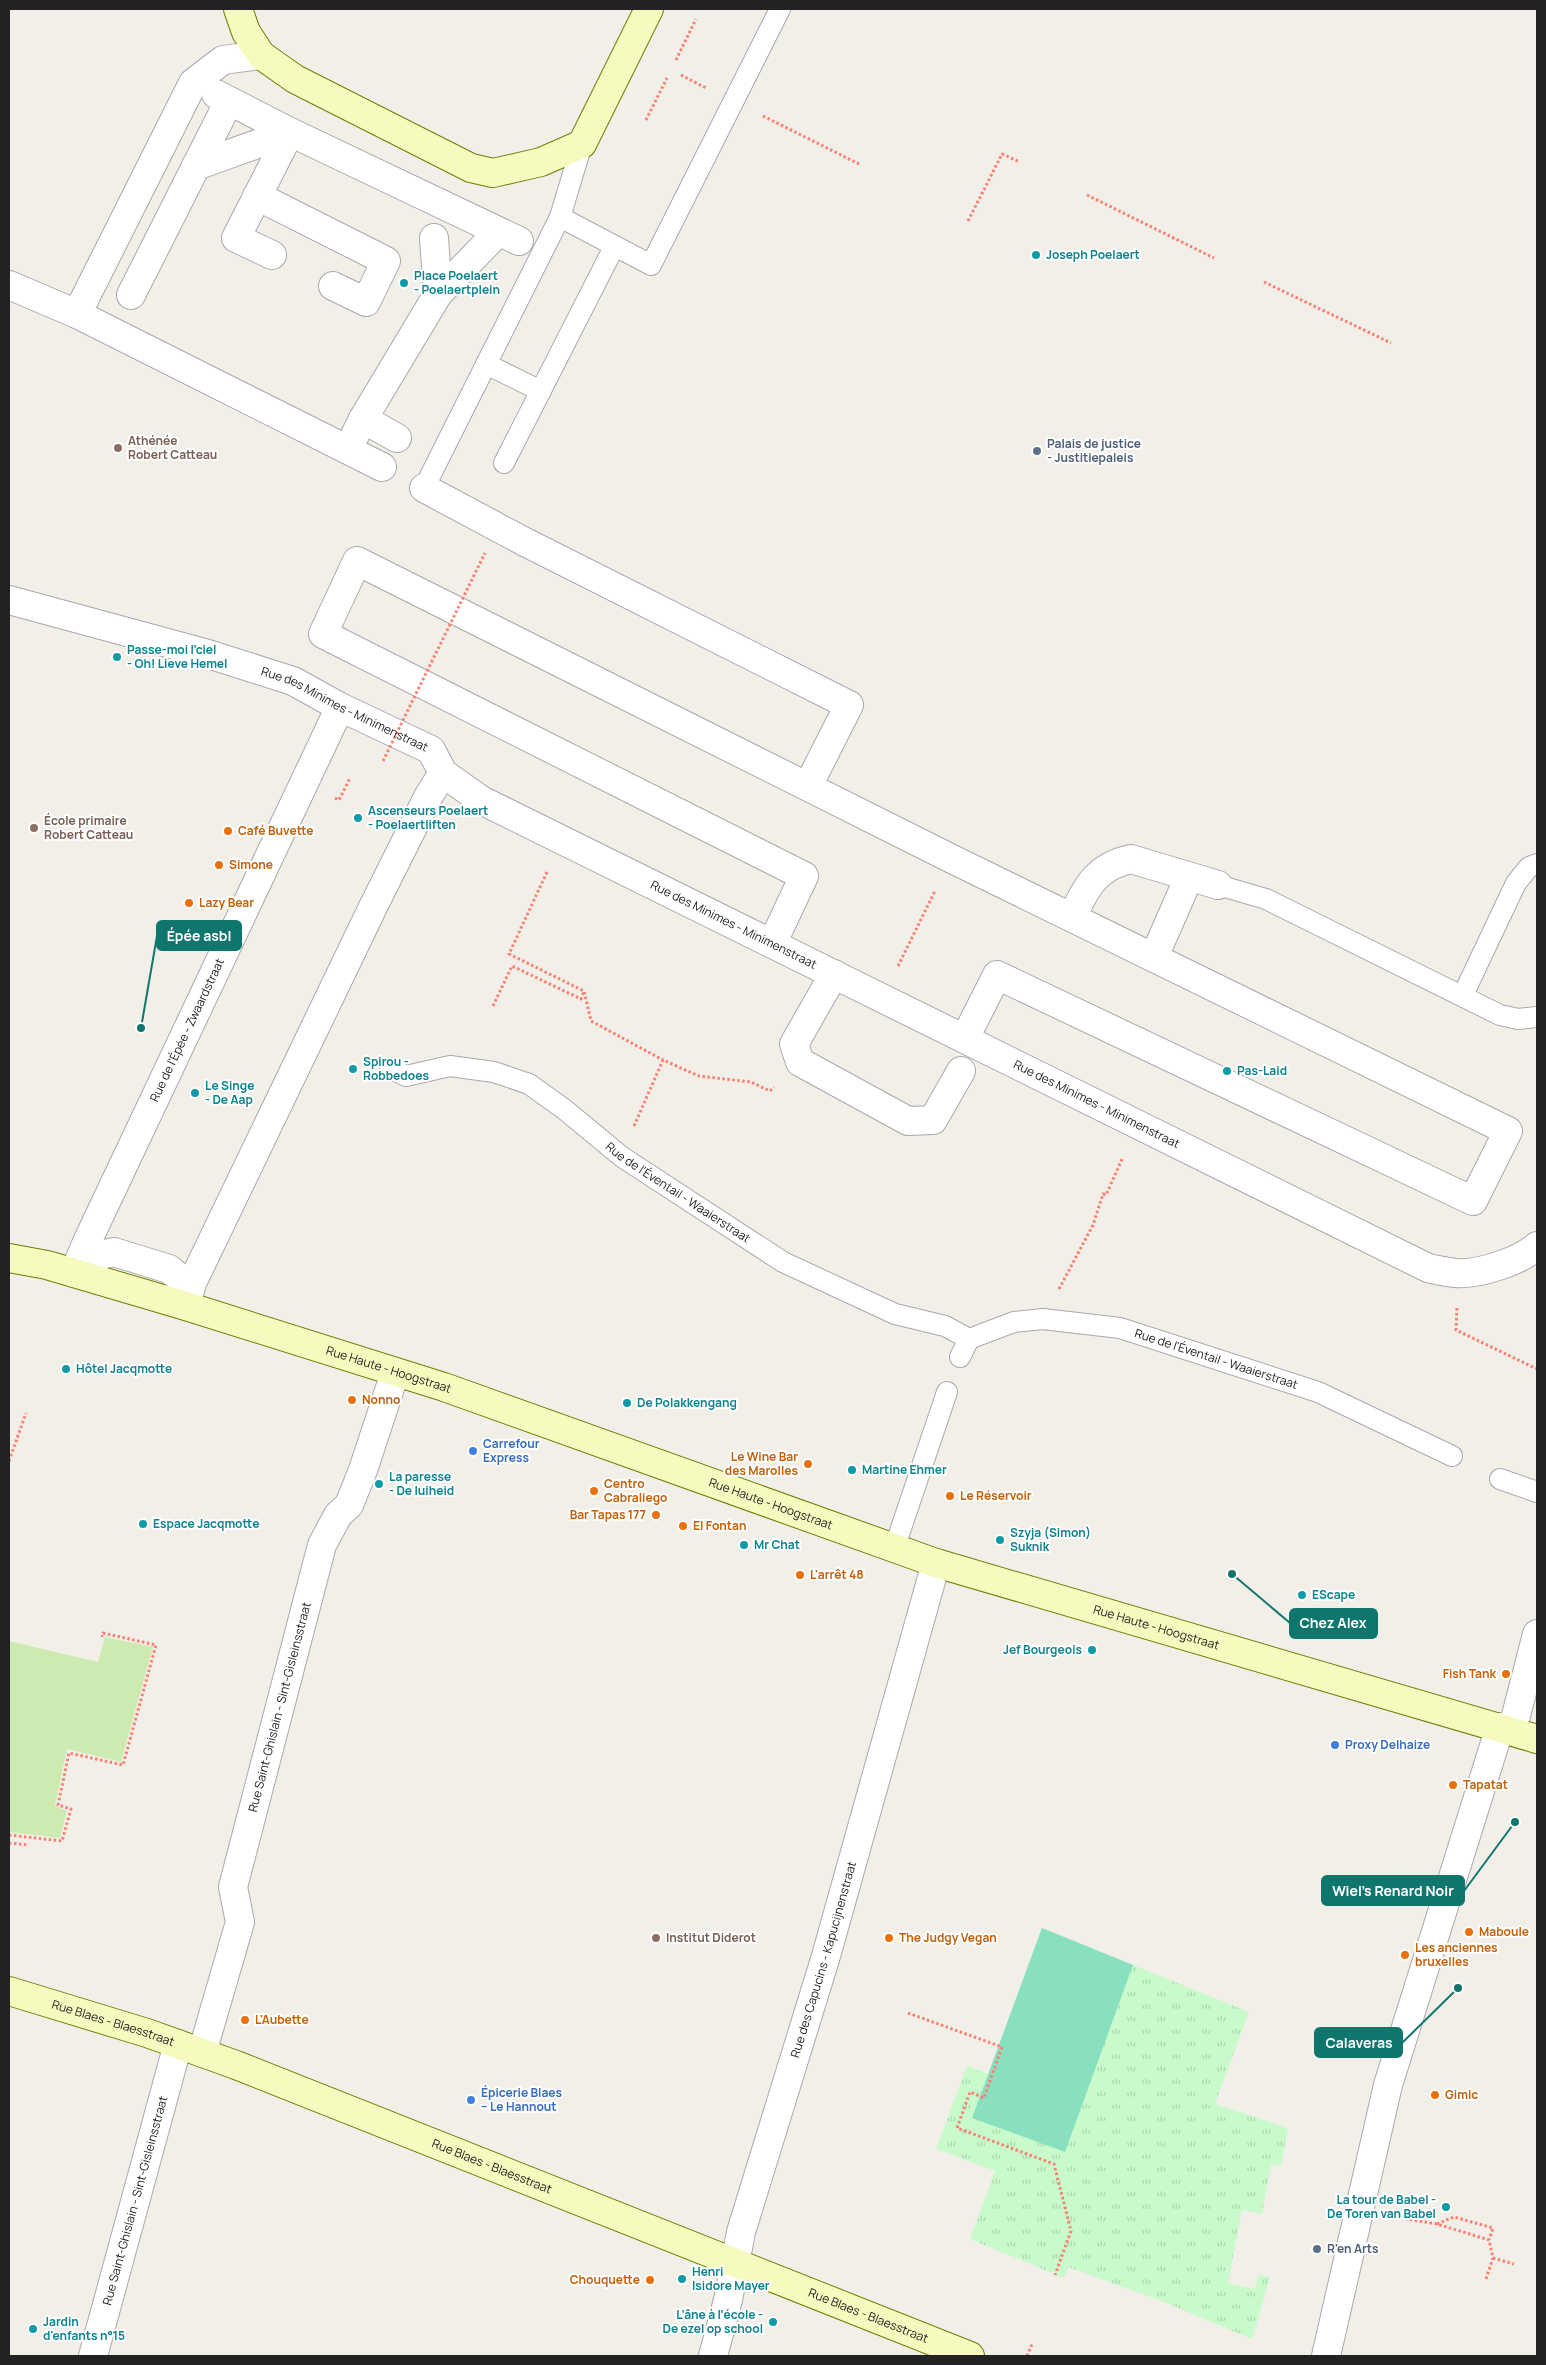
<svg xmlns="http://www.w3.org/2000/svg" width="1546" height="2365" viewBox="0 0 1546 2365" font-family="Manrope,sans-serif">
<defs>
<pattern id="park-tufts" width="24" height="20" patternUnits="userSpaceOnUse" patternTransform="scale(1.25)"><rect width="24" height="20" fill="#c8facc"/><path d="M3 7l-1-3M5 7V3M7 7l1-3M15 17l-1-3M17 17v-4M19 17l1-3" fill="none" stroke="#acd6af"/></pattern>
</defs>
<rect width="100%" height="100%" fill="#f2efe9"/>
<path fill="#cdebb0" d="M 105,1637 L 153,1647 L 121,1762 L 67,1749 L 55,1806 L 67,1811 L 60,1838 L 9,1832 L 9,1641 L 98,1662 Z"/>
<path fill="url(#park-tufts)" d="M 1042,1928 L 1249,2012 L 1215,2104 L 1288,2128 L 1281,2166 L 1271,2164 L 1262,2214 L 1242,2210 L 1228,2283 L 1255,2289 L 1258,2275 L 1270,2277 L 1252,2339 L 1159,2300 L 1068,2267 L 1064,2278 L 970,2239 L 995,2171 L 936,2149 L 967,2066 L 989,2074 Z"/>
<path fill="#88e0be" d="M 1042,1928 L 1133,1965 L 1065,2152 L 972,2118 Z"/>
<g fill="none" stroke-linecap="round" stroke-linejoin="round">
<g stroke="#a9a9a9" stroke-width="22">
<g id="lane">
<path d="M 560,217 L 651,265 L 780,9"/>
<path d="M 486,364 L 541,391"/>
<path d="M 504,463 L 614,247"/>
<path d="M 424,488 L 560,217 L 582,144"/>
<path d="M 1218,885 L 1266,899 L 1500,1015 L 1518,1019 L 1537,1017"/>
<path d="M 1463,995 L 1516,883 L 1529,867 L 1537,864"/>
<path id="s1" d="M 390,1068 L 406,1076 L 450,1066 L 494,1072 L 529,1084 L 564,1109 L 622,1157 L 783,1262 L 895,1314 L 945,1326 L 969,1339"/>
<path id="s2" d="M 960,1357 L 969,1339 L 1014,1322 L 1043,1319 L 1120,1328 L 1318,1392 L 1452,1456"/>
<path d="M 1500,1479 L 1537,1492"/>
<path d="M 894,1549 L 947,1392"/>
</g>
</g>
<g stroke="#a9a9a9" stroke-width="30">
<g id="street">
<path d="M 216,94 L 290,132 L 236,238 L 272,255"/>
<path d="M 196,166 L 290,132 L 519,241"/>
<path d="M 257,196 L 386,261 L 366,302 L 333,286"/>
<path d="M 434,238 L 438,294"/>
<path d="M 9,285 L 77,314 L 382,467"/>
<path d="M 131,295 L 229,101"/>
<path d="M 77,314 L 193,83 L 223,60 L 261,55"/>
<path d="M 363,419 L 438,294 L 498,232"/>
<path d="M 355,435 L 363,419 L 397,438"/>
<path d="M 424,488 L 523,541 L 849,705 L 808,786"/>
<path id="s3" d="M 9,600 L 208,654 L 293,681 L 340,707 L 431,750 L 443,773 L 481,800 L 1428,1268 C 1437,1270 1446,1272 1455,1273 C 1479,1275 1520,1261 1537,1246"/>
<path d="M 1072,917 C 1086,887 1097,866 1131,859 L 1218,885"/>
<path d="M 772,944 L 804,876 L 323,634 L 357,561 L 952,859 L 1508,1131 L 1473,1201 L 997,975 L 965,1038"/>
<path d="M 1154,957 L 1189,877"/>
<path d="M 834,974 L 794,1044 L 800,1062 L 908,1121 L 933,1120 L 961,1071"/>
<path d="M 95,1256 L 114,1252 L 169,1269 L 182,1280"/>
<path id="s4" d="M 74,1273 L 87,1242 L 340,707"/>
<path d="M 186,1306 L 192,1283 L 372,909 L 428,797 L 443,773"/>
<path d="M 1512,1731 L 1537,1634"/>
<path id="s5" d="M 202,2053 L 240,1922 L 233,1887 L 322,1545 L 338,1515 L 349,1505 L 363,1470 L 395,1373"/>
<path id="s6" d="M 93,2356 L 178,2044"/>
<path id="s7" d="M 713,2356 L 728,2300 L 741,2232 L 826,1956 L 936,1563"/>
<path d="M 1326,2356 L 1388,2085 L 1500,1727"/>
</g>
</g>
<g stroke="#707d05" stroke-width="30">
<g id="secondary">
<path d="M 238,9 L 246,32 L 261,55 L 295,79 L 471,168 L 493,173 L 541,162 L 582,144 L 649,9"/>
<path id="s8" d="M 9,1258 L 47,1265 L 186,1306 L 444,1387 L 936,1563 L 1537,1739"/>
<path id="s9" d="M 9,1991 L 147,2033 L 236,2065 L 970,2356"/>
</g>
</g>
<path stroke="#fa8072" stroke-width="3" stroke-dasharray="2.5 2.5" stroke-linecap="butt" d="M 676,60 L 696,19
M 681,75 L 706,88
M 763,116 L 859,164
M 646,120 L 667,78
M 1087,195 L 1214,258
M 968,221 L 1002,154 L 1020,162
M 1264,282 L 1391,343
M 335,798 L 339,800 L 350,778
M 547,872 L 509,954 L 584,991 L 591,1021 L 663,1060
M 898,966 L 935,891
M 493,1006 L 512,966 L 581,999 L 584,991
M 634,1126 L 663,1060 L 699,1076 L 751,1082 L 770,1091 L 774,1087
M 1059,1289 L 1093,1225 L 1103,1194 L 1106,1195 L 1123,1157
M 1457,1308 L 1456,1330 L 1537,1369
M 9,1461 L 26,1413
M 9,1835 L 62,1841 L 71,1809 L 58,1805 L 69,1753 L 123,1765 L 156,1645 L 103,1633 L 102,1637
M 9,1843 L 29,1845
M 908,2013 L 1002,2047 L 984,2098 L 970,2092 L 957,2128 L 1054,2164 L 1071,2231 L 1055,2275
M 1395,2217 L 1437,2224 L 1489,2240 L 1493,2258 L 1486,2279
M 1437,2224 L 1454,2217 L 1493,2228 L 1489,2240
M 1493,2258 L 1514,2264
M 1027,2356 L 1032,2344"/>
<use href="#lane" stroke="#fff" stroke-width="20"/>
<use href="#street" stroke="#fff" stroke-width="28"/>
<use href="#secondary" stroke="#f7fabf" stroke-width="28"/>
<path stroke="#fa8072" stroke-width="3" stroke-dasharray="2.5 2.5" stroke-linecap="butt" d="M 383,761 L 485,553"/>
</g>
<g fill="#0f9aa8" stroke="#fff" stroke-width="2">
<circle cx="1036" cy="255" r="5"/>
<circle cx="404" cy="283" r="5"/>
<circle cx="117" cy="657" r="5"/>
<circle cx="358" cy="818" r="5"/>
<circle cx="353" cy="1069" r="5"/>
<circle cx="1227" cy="1071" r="5"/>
<circle cx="195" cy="1093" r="5"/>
<circle cx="66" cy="1369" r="5"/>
<circle cx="627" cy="1403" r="5"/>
<circle cx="852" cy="1470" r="5"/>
<circle cx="379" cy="1484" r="5"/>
<circle cx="143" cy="1524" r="5"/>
<circle cx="1000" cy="1540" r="5"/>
<circle cx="744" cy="1545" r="5"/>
<circle cx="1302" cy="1595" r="5"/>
<circle cx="1092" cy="1650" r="5"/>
<circle cx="1446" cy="2207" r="5"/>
<circle cx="682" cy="2279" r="5"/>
<circle cx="773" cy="2322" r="5"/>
<circle cx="33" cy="2329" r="5"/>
</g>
<g fill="#8d6e63" stroke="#fff" stroke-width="2">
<circle cx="118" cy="448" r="5"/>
<circle cx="34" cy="828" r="5"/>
<circle cx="656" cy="1938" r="5"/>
</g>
<g fill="#5c6f8a" stroke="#fff" stroke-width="2">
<circle cx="1037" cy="451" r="5"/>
<circle cx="1317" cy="2249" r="5"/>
</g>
<g fill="#e8710a" stroke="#fff" stroke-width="2">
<circle cx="228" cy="831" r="5"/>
<circle cx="219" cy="865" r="5"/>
<circle cx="189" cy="903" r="5"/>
<circle cx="352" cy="1400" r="5"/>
<circle cx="808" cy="1464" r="5"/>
<circle cx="594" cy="1491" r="5"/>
<circle cx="950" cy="1496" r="5"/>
<circle cx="656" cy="1515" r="5"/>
<circle cx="683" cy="1526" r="5"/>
<circle cx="800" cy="1575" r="5"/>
<circle cx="1506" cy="1674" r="5"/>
<circle cx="1453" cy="1785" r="5"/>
<circle cx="1469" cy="1932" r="5"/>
<circle cx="889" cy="1938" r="5"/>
<circle cx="1405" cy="1955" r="5"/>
<circle cx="245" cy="2020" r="5"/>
<circle cx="1435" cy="2095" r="5"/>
<circle cx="650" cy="2280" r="5"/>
</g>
<g fill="#3f7fe0" stroke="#fff" stroke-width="2">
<circle cx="473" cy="1451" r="5"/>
<circle cx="1335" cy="1745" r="5"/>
<circle cx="471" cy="2100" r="5"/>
</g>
<g text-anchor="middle" stroke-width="4" stroke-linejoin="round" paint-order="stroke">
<g font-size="12" font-weight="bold" fill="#0d838f" stroke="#fff" text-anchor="start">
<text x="1046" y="259">Joseph Poelaert</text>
<text x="414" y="280">Place Poelaert<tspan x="414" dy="14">- Poelaertplein</tspan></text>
<text x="127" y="654">Passe-moi l’ciel<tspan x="127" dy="14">- Oh! Lieve Hemel</tspan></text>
<text x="368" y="815">Ascenseurs Poelaert<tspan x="368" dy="14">- Poelaertliften</tspan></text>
<text x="363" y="1066">Spirou -<tspan x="363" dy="14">Robbedoes</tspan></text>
<text x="1237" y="1075">Pas-Laid</text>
<text x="205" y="1090">Le Singe<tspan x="205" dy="14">- De Aap</tspan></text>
<text x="76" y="1373">Hôtel Jacqmotte</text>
<text x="637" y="1407">De Polakkengang</text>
<text x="862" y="1474">Martine Ehmer</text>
<text x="389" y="1481">La paresse<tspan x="389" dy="14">- De luiheid</tspan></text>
<text x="153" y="1528">Espace Jacqmotte</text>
<text x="1010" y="1537">Szyja (Simon)<tspan x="1010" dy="14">Suknik</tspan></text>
<text x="754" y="1549">Mr Chat</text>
<text x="1312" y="1599">EScape</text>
<text x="1082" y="1654" text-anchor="end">Jef Bourgeois</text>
<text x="1436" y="2204" text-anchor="end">La tour de Babel -<tspan x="1436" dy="14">De Toren van Babel</tspan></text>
<text x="692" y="2276">Henri<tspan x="692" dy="14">Isidore Mayer</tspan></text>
<text x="763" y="2319" text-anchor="end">L’âne à l’école -<tspan x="763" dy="14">De ezel op school</tspan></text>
<text x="43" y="2326">Jardin<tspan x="43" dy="14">d'enfants n°15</tspan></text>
</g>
<g font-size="12" font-weight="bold" fill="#785e54" stroke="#fff" text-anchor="start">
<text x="128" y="445">Athénée<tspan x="128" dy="14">Robert Catteau</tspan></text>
<text x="44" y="825">École primaire<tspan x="44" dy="14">Robert Catteau</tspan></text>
<text x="666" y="1942">Institut Diderot</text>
</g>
<g font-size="12" font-weight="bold" fill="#4e5e75" stroke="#fff" text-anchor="start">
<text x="1047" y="448">Palais de justice<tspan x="1047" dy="14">- Justitiepaleis</tspan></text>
<text x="1327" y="2253">R'en Arts</text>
</g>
<g font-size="12" fill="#222" stroke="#fff">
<text dy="4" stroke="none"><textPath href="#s3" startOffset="354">Rue des Minimes - Minimenstraat</textPath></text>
<text dy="4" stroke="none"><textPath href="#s3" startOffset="804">Rue des Minimes - Minimenstraat</textPath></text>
<text dy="4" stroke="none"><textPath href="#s4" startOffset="268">Rue de l'Épée - Zwaardstraat</textPath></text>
<text dy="4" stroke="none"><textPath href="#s3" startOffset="1209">Rue des Minimes - Minimenstraat</textPath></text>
<text dy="4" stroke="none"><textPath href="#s1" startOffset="329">Rue de l'Éventail - Waaierstraat</textPath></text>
<text dy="4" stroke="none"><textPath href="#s2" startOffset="276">Rue de l'Éventail - Waaierstraat</textPath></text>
<text dy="4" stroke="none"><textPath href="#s8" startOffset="396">Rue Haute - Hoogstraat</textPath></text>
<text dy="4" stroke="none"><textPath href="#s8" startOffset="801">Rue Haute - Hoogstraat</textPath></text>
<text dy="4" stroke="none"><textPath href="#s8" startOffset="1206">Rue Haute - Hoogstraat</textPath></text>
<text dy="4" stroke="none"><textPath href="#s5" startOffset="358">Rue Saint-Ghislain - Sint-Gisleinsstraat</textPath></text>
<text dy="4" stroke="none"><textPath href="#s7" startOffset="412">Rue des Capucins - Kapucijnenstraat</textPath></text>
<text dy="4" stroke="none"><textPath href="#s9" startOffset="109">Rue Blaes - Blaesstraat</textPath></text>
<text dy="4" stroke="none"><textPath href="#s9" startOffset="514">Rue Blaes - Blaesstraat</textPath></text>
<text dy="4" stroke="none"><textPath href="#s6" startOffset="161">Rue Saint-Ghislain - Sint-Gisleinsstraat</textPath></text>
<text dy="4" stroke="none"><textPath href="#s9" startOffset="919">Rue Blaes - Blaesstraat</textPath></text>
</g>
<g font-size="12" font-weight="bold" fill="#c56008" stroke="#fff" text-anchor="start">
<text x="238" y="835">Café Buvette</text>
<text x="229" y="869">Simone</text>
<text x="199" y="907">Lazy Bear</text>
<text x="362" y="1404">Nonno</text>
<text x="798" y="1461" text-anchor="end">Le Wine Bar<tspan x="798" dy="14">des Marolles</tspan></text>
<text x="604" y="1488">Centro<tspan x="604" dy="14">Cabraliego</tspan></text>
<text x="960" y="1500">Le Réservoir</text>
<text x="646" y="1519" text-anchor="end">Bar Tapas 177</text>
<text x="693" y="1530">El Fontan</text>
<text x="810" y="1579">L'arrêt 48</text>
<text x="1496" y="1678" text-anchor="end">Fish Tank</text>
<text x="1463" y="1789">Tapatat</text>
<text x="1479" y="1936">Maboule</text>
<text x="899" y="1942">The Judgy Vegan</text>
<text x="1415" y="1952">Les anciennes<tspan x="1415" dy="14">bruxelles</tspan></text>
<text x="255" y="2024">L'Aubette</text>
<text x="1445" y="2099">Gimic</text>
<text x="640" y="2284" text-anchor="end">Chouquette</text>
</g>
<g font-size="12" font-weight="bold" fill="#366cbe" stroke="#fff" text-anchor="start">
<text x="483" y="1448">Carrefour<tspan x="483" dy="14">Express</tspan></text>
<text x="1345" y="1749">Proxy Delhaize</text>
<text x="481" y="2097">Épicerie Blaes<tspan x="481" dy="14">– Le Hannout</tspan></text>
</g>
</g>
<path fill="none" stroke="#0f766e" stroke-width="2" d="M141 1028L157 936M1232 1574L1290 1623M1515 1822L1464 1891M1458 1988L1402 2043"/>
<g fill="#0f766e" stroke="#fff" stroke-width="2">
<circle cx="141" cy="1028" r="5"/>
<circle cx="1232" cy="1574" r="5"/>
<circle cx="1515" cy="1822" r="5"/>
<circle cx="1458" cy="1988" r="5"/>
</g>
<g fill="#0f766e" stroke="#0f766e" stroke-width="2">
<rect x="157" y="921" width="84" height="29" rx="5"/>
<rect x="1290" y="1609" width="87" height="29" rx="5"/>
<rect x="1322" y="1876" width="142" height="29" rx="5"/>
<rect x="1315" y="2028" width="87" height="29" rx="5"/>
</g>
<g font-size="14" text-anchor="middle" font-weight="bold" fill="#fff">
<text x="199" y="941">Épée asbl</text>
<text x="1333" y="1628">Chez Alex</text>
<text x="1393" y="1896">Wiel's Renard Noir</text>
<text x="1359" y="2048">Calaveras</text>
</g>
<rect width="1546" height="2365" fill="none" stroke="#222222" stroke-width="20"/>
</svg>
